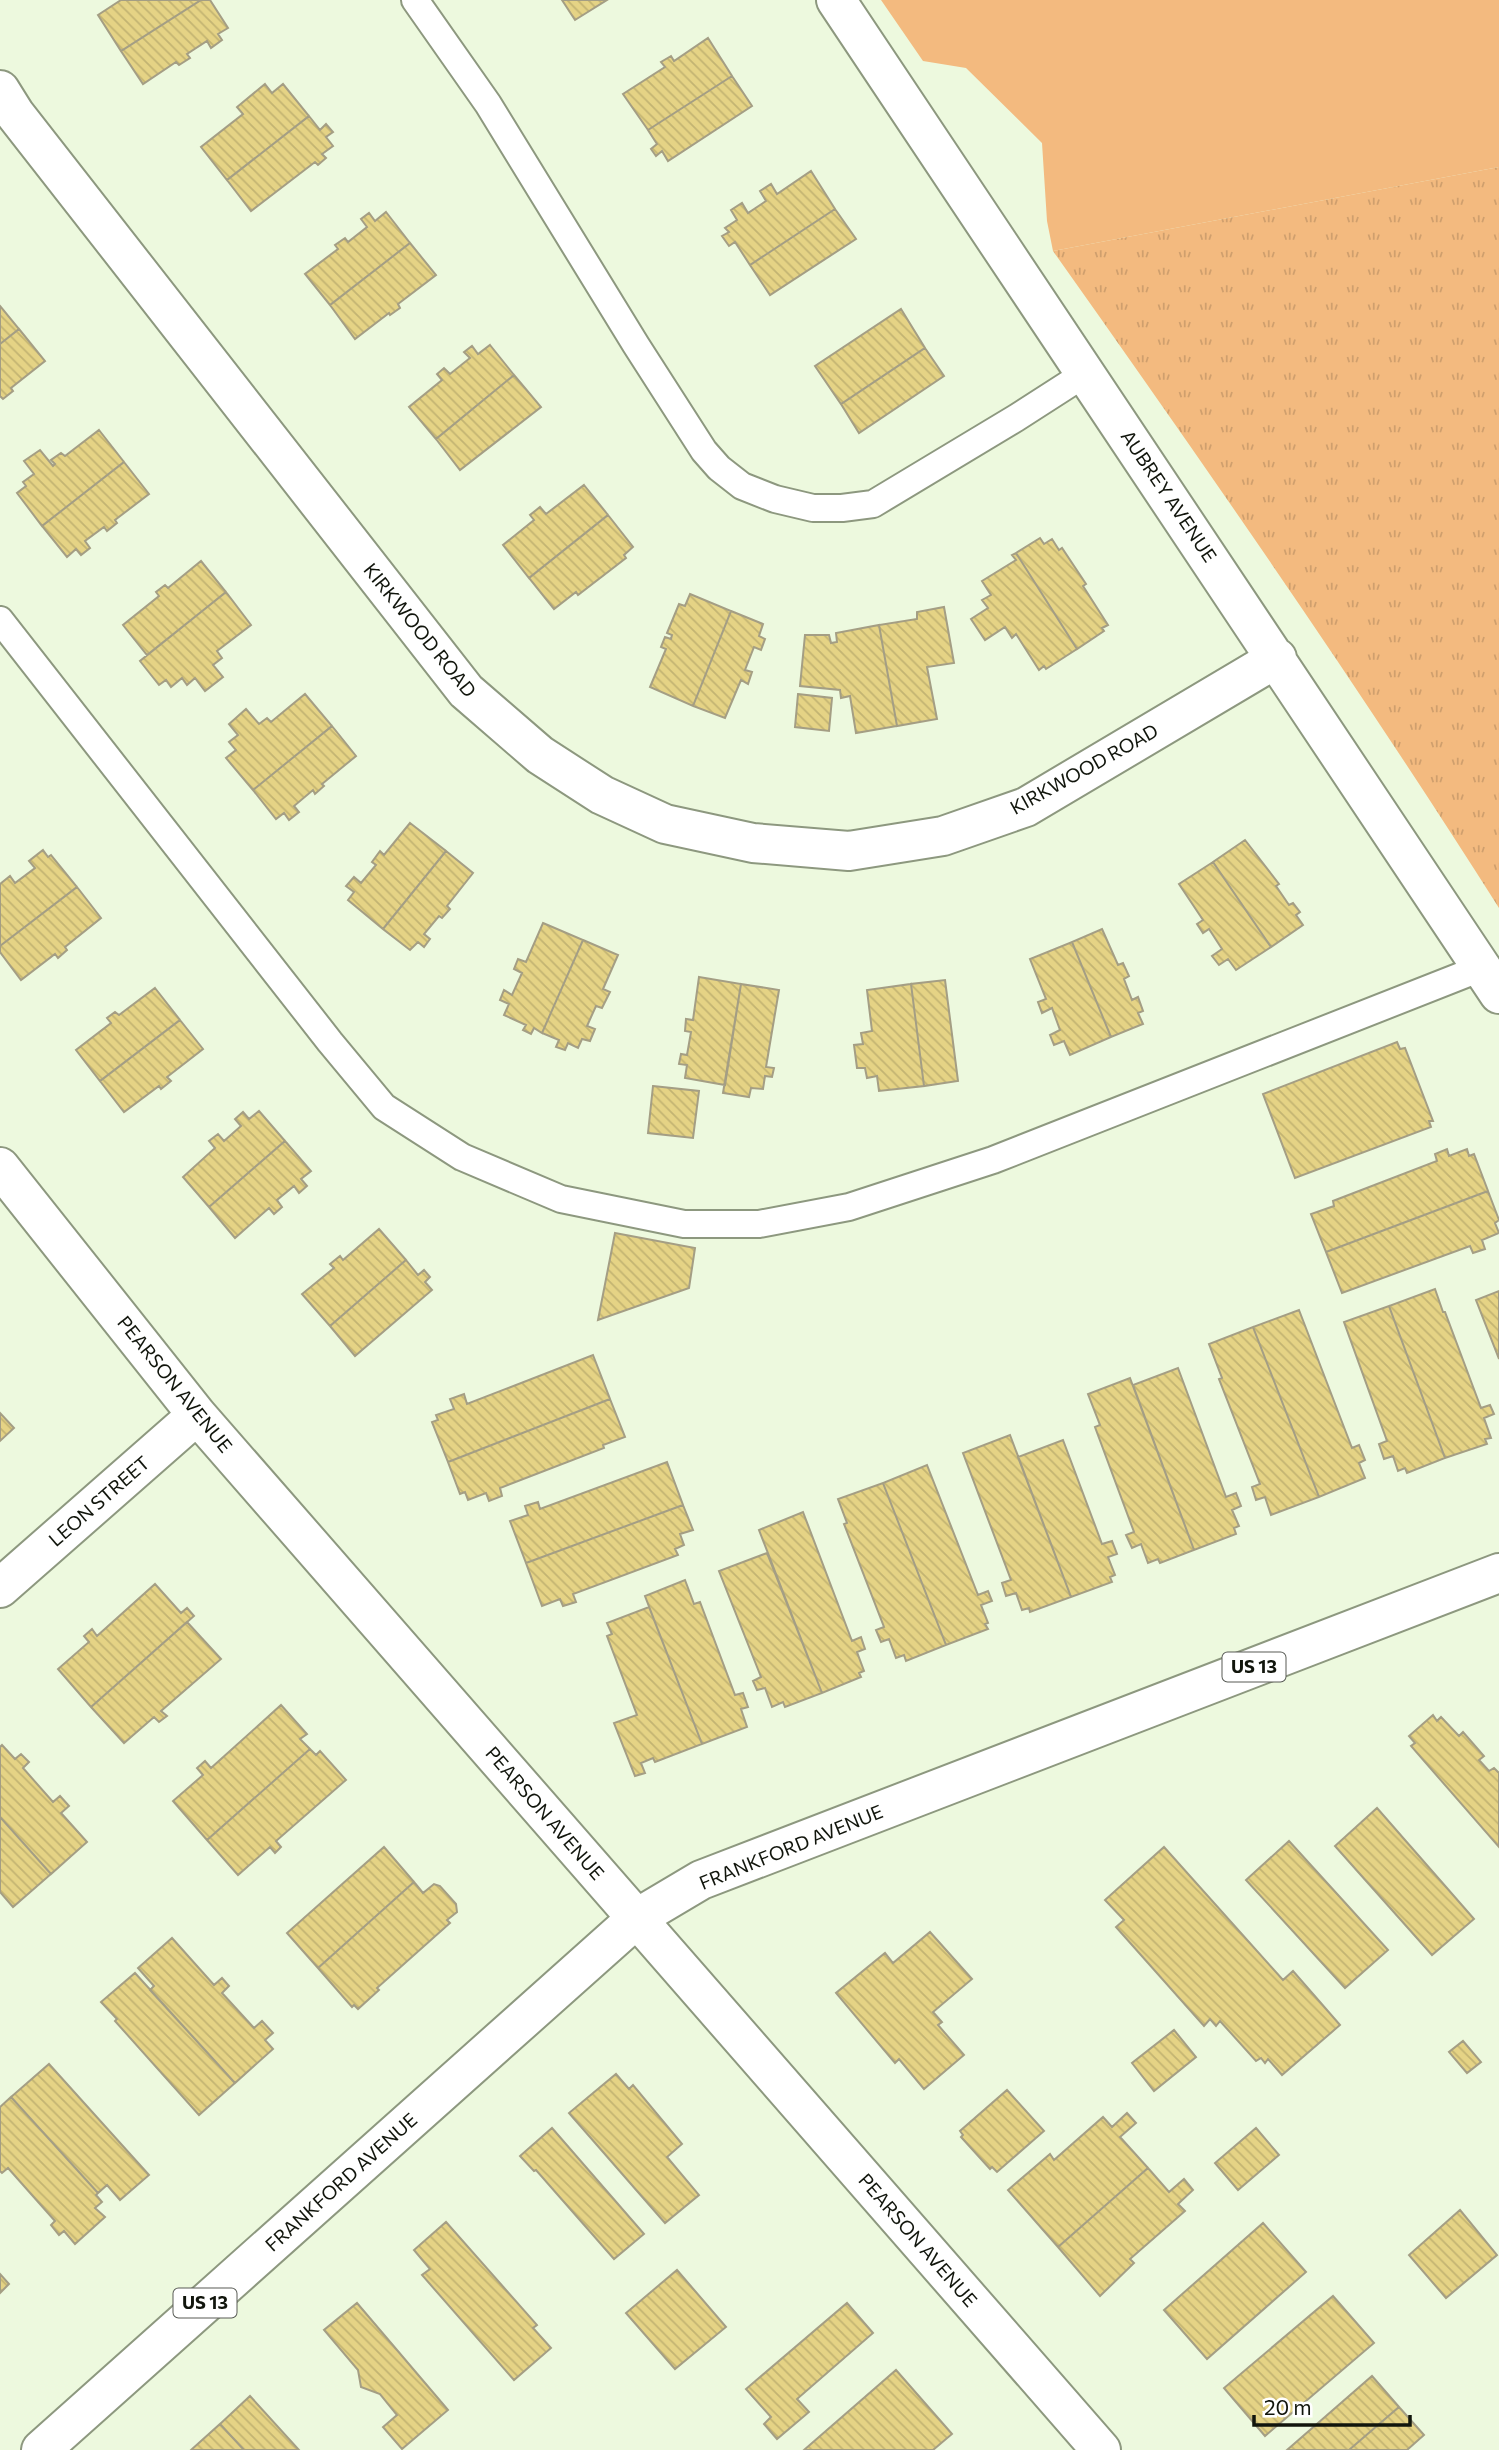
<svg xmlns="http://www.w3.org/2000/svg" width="1499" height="2450" viewBox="0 0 1499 2450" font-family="Commissioner,sans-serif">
<defs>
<pattern id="park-tufts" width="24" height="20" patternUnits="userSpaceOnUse" patternTransform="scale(1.75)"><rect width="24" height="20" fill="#f3ba7f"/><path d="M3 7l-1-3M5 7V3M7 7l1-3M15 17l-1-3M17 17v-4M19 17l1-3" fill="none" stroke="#cf9f6d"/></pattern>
<pattern id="building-back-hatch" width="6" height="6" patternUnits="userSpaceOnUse" patternTransform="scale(1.75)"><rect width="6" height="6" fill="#e5d385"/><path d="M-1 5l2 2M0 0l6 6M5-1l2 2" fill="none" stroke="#c3b472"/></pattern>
</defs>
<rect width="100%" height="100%" fill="#edf9de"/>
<path fill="#f3ba7f" d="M 881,0 L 1499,0 L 1499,167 L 1053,251 L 1047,221 L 1042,143 L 966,68 L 923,61 Z"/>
<path fill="url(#park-tufts)" d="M 1499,167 L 1499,908 C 1357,684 1206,467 1053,251 Z"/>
<path fill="url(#building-back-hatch)" stroke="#a49e84" stroke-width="2" d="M 121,0 L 201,0 L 121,51 L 98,15 Z
M 201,0 L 210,0 L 228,28 L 218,34 L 222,40 L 211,48 L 207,41 L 187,54 L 190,58 L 179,65 L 176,62 L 143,84 L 121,51 Z
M 562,0 L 607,0 L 575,20 Z
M 708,38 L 732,76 L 648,130 L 623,94 L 665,67 L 661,62 L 671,56 L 674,61 Z
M 732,76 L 752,106 L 668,161 L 662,151 L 656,156 L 651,149 L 657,144 L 648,130 Z
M 265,84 L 272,93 L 283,84 L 309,116 L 227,180 L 201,147 L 243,114 L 237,107 Z
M 309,116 L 320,130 L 326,124 L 333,132 L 326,137 L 333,146 L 322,154 L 326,158 L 318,165 L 315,162 L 251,211 L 227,180 Z
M 811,171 L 835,209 L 750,265 L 735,242 L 729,246 L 722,236 L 729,232 L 725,228 L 737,220 L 731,210 L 742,203 L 748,213 L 766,201 L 760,191 L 771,184 L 777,194 Z
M 835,209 L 856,239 L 770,295 L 750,265 Z
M 386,212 L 410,243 L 330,305 L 305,274 L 338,249 L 335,245 L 345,238 L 348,242 L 367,227 L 361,219 L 369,213 L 375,221 Z
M 410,243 L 436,275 L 398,304 L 400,308 L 390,315 L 389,313 L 355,339 L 330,305 Z
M 0,306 L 19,329 L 0,344 Z
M 901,309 L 925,348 L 841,404 L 815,366 Z
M 19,329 L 45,361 L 11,388 L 13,391 L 3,399 L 0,396 L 0,344 Z
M 490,345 L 514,375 L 436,439 L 409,407 L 442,380 L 437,374 L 444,368 L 450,374 L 470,358 L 464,352 L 472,346 L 478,354 Z
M 925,348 L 944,376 L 859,433 L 841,404 Z
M 514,375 L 541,407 L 460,470 L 436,439 Z
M 99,430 L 124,462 L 42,526 L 17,493 L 26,486 L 23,482 L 34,474 L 24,461 L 40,450 L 53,466 L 55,464 L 51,460 L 61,453 L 65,456 Z
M 124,462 L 149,494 L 115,520 L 117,523 L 107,531 L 104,527 L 85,541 L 90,548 L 81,555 L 76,549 L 67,557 L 42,526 Z
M 584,485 L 608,515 L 529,578 L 503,545 L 534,520 L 530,515 L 540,507 L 546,514 Z
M 608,515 L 633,547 L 624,555 L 626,558 L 578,595 L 576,592 L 554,609 L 529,578 Z
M 1040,538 L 1044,544 L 1052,539 L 1059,550 L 1062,548 L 1086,584 L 1083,586 L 1108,625 L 1102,628 L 1104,631 L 1077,649 L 1016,553 Z
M 1016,553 L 1077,649 L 1046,669 L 1044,666 L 1039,670 L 1016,634 L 1012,638 L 1005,627 L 985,640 L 971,619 L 988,608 L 982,600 L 991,595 L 982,581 L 1016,560 L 1012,555 Z
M 201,561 L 226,592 L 147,655 L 123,625 L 159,596 L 156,592 L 165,585 L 168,588 Z
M 226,592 L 251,625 L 217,651 L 222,658 L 213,665 L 223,677 L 205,691 L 195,678 L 187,685 L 182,678 L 171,687 L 166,680 L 159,685 L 140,661 Z
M 690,594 L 731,611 L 693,706 L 650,687 L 666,649 L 661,647 L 665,637 L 671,639 L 672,635 L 667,633 L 679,604 L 685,606 Z
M 944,607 L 954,663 L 927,667 L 937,719 L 897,726 L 879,625 L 917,619 L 917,612 Z
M 731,611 L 763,624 L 759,636 L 765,639 L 761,650 L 754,647 L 745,670 L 752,672 L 748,684 L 741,680 L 725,718 L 693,706 Z
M 879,625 L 897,726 L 856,733 L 850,696 L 841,698 L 840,690 L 800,686 L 805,635 L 829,635 L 831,643 L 837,642 L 836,633 Z
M 305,694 L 332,726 L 253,790 L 226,758 L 236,750 L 229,742 L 238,735 L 229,724 L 246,709 L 259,724 L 267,718 L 271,722 Z
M 798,694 L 832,698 L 829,731 L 795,727 Z
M 332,726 L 356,756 L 322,784 L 324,786 L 315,794 L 313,790 L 294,806 L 299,812 L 289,820 L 284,813 L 276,819 L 253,790 Z
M 410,823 L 446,851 L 383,929 L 348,900 L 354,892 L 346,886 L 354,877 L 361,883 L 376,865 L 372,862 L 380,851 L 384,855 Z
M 1245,840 L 1279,884 L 1276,886 L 1289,905 L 1293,903 L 1300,912 L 1296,915 L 1303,925 L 1271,947 L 1213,862 Z
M 43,850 L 48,857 L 51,855 L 77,887 L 0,946 L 0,884 L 10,876 L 15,883 L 35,868 L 29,861 Z
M 446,851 L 473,873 L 447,906 L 450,909 L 442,918 L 439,916 L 424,934 L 430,939 L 424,947 L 418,942 L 410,950 L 383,929 Z
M 1213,862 L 1271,947 L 1236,970 L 1228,959 L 1219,965 L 1212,956 L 1222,949 L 1209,929 L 1203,933 L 1197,924 L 1203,920 L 1179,884 Z
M 77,887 L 101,918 L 65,947 L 67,950 L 58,958 L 55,954 L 21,980 L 0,952 L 0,946 Z
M 543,923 L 583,940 L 542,1033 L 534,1028 L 531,1034 L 523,1030 L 526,1025 L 504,1015 L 509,1004 L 500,1000 L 504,990 L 512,995 L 522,973 L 514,969 L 518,959 L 526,962 Z
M 1102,929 L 1118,965 L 1123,963 L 1129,976 L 1124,979 L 1132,1000 L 1138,997 L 1143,1011 L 1138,1013 L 1143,1024 L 1111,1037 L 1072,942 Z
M 583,940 L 618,955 L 603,989 L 610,992 L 602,1008 L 596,1006 L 587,1026 L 595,1029 L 590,1041 L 582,1039 L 578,1048 L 568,1043 L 565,1050 L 556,1047 L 559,1040 L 542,1033 Z
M 1072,942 L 1111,1037 L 1070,1055 L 1064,1041 L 1054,1045 L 1050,1035 L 1060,1030 L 1052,1008 L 1042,1013 L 1038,1002 L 1046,999 L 1030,959 Z
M 699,977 L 741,984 L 725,1085 L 685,1078 L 687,1065 L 679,1064 L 681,1054 L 687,1055 L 691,1032 L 685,1031 L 686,1019 L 693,1020 Z
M 945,980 L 958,1081 L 924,1086 L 911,984 Z
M 741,984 L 779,990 L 766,1067 L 774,1068 L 772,1077 L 765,1076 L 763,1089 L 751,1088 L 749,1097 L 723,1093 Z
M 911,984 L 924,1086 L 879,1091 L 877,1076 L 867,1078 L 865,1068 L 857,1068 L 854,1045 L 863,1044 L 861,1033 L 872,1031 L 867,990 Z
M 155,988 L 180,1020 L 100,1081 L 76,1050 L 111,1023 L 107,1018 L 115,1012 L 119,1015 Z
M 180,1020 L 203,1049 L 167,1077 L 171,1081 L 161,1089 L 159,1086 L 124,1112 L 100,1081 Z
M 1397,1042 L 1400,1049 L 1405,1048 L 1433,1121 L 1429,1121 L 1431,1127 L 1295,1178 L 1263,1094 Z
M 653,1086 L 699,1091 L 693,1138 L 648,1133 Z
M 259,1111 L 285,1141 L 209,1207 L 183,1177 L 215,1148 L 209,1141 L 218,1134 L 224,1141 L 241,1126 L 235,1119 L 243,1112 L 249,1119 Z
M 285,1141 L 311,1171 L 301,1179 L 307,1186 L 299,1193 L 294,1186 L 277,1200 L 282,1207 L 274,1214 L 269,1208 L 235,1238 L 209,1207 Z
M 1447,1149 L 1449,1156 L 1467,1149 L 1469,1156 L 1474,1154 L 1488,1191 L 1326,1252 L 1311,1214 L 1334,1206 L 1333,1201 L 1437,1161 L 1435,1154 Z
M 1488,1191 L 1499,1220 L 1495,1223 L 1499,1233 L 1482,1240 L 1485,1249 L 1473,1253 L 1470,1246 L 1342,1293 L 1326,1252 Z
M 379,1229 L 406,1260 L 330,1326 L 302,1294 L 334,1268 L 330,1264 L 340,1256 L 343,1260 Z
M 615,1233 L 695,1248 L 689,1288 L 598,1320 Z
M 406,1260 L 418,1275 L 424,1270 L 430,1277 L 425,1282 L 432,1290 L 355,1356 L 330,1326 Z
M 1435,1289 L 1443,1312 L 1445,1312 L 1481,1408 L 1490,1405 L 1494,1414 L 1484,1418 L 1491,1438 L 1485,1439 L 1487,1444 L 1445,1458 L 1389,1306 Z
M 1499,1291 L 1499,1359 L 1476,1300 Z
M 1389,1306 L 1445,1458 L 1407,1473 L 1405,1468 L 1398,1471 L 1393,1456 L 1384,1459 L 1379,1444 L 1387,1441 L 1344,1322 Z
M 1299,1310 L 1352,1448 L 1359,1445 L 1365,1460 L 1359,1463 L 1365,1478 L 1319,1497 L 1253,1327 Z
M 1253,1327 L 1319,1497 L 1271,1515 L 1265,1497 L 1256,1500 L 1252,1487 L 1260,1484 L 1219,1379 L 1222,1378 L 1209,1344 Z
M 593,1355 L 610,1399 L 448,1462 L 432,1422 L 438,1420 L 436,1415 L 454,1409 L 450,1399 L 464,1394 L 467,1404 Z
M 1178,1368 L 1226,1497 L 1236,1493 L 1241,1506 L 1232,1510 L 1239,1526 L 1234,1528 L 1236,1534 L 1194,1550 L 1133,1385 Z
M 1130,1378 L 1194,1550 L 1160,1563 L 1158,1559 L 1148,1563 L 1141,1544 L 1132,1548 L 1126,1535 L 1134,1532 L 1095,1427 L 1100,1425 L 1088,1394 Z
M 610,1399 L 625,1437 L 603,1445 L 604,1448 L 500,1488 L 502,1496 L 489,1501 L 486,1493 L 468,1500 L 465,1492 L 460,1494 L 448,1462 Z
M 0,1413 L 14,1428 L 0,1441 Z
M 1010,1435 L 1071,1597 L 1030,1612 L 1029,1608 L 1022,1610 L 1016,1593 L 1006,1596 L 1002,1583 L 1011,1580 L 963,1453 Z
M 1063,1440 L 1102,1544 L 1112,1541 L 1117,1554 L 1108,1557 L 1115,1575 L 1110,1577 L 1112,1582 L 1071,1597 L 1018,1457 Z
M 667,1462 L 683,1505 L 526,1563 L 510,1521 L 528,1515 L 525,1506 L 538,1502 L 540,1509 Z
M 927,1465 L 978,1595 L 988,1591 L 992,1601 L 981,1605 L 988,1623 L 985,1624 L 988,1629 L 946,1645 L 883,1483 Z
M 883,1483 L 946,1645 L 906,1661 L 904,1655 L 896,1658 L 889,1639 L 881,1642 L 876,1630 L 884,1627 L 844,1524 L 847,1523 L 838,1499 Z
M 683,1505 L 693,1530 L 680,1534 L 684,1545 L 675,1549 L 678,1555 L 573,1594 L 576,1602 L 563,1606 L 560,1599 L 542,1606 L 526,1563 Z
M 803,1512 L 852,1641 L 861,1637 L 865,1649 L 857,1652 L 864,1671 L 859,1673 L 861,1677 L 822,1693 L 759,1530 Z
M 767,1553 L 822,1693 L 785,1707 L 783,1702 L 772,1707 L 765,1688 L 757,1690 L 753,1681 L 761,1677 L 719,1571 Z
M 685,1580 L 694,1604 L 700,1602 L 735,1695 L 743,1693 L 748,1707 L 741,1709 L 747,1727 L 702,1744 L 645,1596 Z
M 155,1584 L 181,1613 L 187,1608 L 194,1616 L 91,1707 L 58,1669 L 89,1642 L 84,1636 L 92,1629 L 97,1636 Z
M 649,1607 L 702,1744 L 655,1762 L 653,1758 L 641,1763 L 645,1773 L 635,1776 L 614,1723 L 637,1715 L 607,1636 L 612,1634 L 607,1623 Z
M 187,1622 L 221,1659 L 161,1711 L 167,1716 L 159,1722 L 154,1717 L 124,1743 L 91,1707 Z
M 281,1705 L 307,1734 L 300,1739 L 310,1749 L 207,1840 L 173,1801 L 203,1775 L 197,1768 L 205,1761 L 211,1768 Z
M 1433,1715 L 1437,1721 L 1441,1717 L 1459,1736 L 1463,1732 L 1484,1756 L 1479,1760 L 1489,1771 L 1494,1768 L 1499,1773 L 1499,1847 L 1411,1746 L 1415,1743 L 1409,1736 Z
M 2,1745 L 15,1759 L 21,1754 L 29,1762 L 23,1768 L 53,1802 L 60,1796 L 69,1806 L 61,1813 L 87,1842 L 51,1874 L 0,1817 L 0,1747 Z
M 310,1749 L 316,1755 L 320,1751 L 346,1780 L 276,1841 L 281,1847 L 275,1853 L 270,1847 L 238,1875 L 207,1840 Z
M 1377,1808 L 1474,1919 L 1432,1955 L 1335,1846 Z
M 0,1817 L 51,1874 L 13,1907 L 0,1892 Z
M 1289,1841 L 1388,1950 L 1345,1988 L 1246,1880 Z
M 384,1847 L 414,1882 L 318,1968 L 287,1933 Z
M 1164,1847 L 1283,1980 L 1293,1971 L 1340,2025 L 1282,2075 L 1268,2059 L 1265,2063 L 1261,2058 L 1256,2061 L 1220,2021 L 1216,2026 L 1210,2019 L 1204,2026 L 1116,1927 L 1124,1920 L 1105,1900 Z
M 414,1882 L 423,1893 L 434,1884 L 440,1886 L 456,1904 L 457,1912 L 447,1920 L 450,1923 L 377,1988 L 379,1990 L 358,2009 L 354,2005 L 352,2007 L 318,1968 Z
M 930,1932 L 972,1979 L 933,2012 L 942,2022 L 938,2025 L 964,2055 L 924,2089 L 899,2059 L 895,2063 L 836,1993 L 885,1953 L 893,1963 Z
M 172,1938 L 214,1985 L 222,1978 L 229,1986 L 222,1993 L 254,2028 L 262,2021 L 273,2033 L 265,2040 L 273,2049 L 235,2083 L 150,1990 L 154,1986 L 138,1968 Z
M 135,1973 L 235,2083 L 199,2115 L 115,2021 L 117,2019 L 101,2002 Z
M 1174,2030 L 1196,2057 L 1154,2091 L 1132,2063 Z
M 1463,2041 L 1481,2062 L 1467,2073 L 1449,2052 Z
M 49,2064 L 149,2175 L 120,2200 L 107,2185 L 98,2193 L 11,2097 Z
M 616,2074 L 629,2089 L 633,2085 L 682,2144 L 667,2157 L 699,2195 L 665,2223 L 569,2113 Z
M 1007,2090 L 1044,2131 L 997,2172 L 992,2167 L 990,2169 L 961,2137 L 963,2135 L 960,2131 Z
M 11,2097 L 98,2193 L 96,2195 L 102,2202 L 95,2208 L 105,2217 L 75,2244 L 64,2231 L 59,2235 L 51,2225 L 55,2221 L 8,2168 L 2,2173 L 0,2171 L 0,2107 Z
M 1127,2113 L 1136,2123 L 1120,2137 L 1148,2168 L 1058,2247 L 1008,2190 L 1050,2154 L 1054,2160 L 1103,2117 L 1112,2127 Z
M 552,2128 L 644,2234 L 614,2259 L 536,2170 L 534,2171 L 520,2156 Z
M 1256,2128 L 1279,2155 L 1238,2190 L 1215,2163 Z
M 1148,2168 L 1169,2192 L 1184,2179 L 1193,2190 L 1178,2204 L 1185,2211 L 1130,2259 L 1134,2263 L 1100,2296 L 1058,2247 Z
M 1460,2210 L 1497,2255 L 1446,2298 L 1409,2255 Z
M 446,2222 L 537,2325 L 533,2328 L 551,2348 L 514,2380 L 422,2275 L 430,2269 L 414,2250 Z
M 1263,2223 L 1306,2272 L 1207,2359 L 1164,2310 Z
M 677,2270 L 726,2327 L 675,2369 L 626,2313 Z
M 0,2274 L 9,2284 L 0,2293 Z
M 1333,2296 L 1374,2343 L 1265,2436 L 1224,2388 Z
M 357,2303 L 448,2410 L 402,2449 L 383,2427 L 397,2415 L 380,2394 L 361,2387 L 358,2370 L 324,2330 Z
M 847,2303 L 873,2333 L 797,2399 L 809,2412 L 777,2439 L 764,2424 L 771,2417 L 746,2389 Z
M 896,2370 L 952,2434 L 933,2450 L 804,2450 Z
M 1372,2376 L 1399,2407 L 1349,2450 L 1287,2450 Z
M 250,2396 L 299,2450 L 244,2450 L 220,2424 Z
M 1399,2407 L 1424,2435 L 1407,2450 L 1349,2450 Z
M 220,2424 L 244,2450 L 191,2450 Z"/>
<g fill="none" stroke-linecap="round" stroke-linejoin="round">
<g stroke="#8d987f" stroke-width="30">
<path id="service" d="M 415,0 L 488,104 L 636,345 L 704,451 L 719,468 L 742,486 L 775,499 L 813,508 L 842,508 L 873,504 L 1016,418 L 1086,373
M 0,620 L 330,1042 L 384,1107 L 462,1157 L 561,1199 L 684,1224 L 759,1224 L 849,1207 L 993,1160 L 1481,968"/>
</g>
<g stroke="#8d987f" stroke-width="42">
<path id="minor" d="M 836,0 L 1499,994
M 0,90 L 15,114 L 466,691 L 540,755 L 602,795 L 665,824 L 753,843 L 849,851 L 943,836 L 1026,807 L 1277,658
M 0,1167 L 197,1415 L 1101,2450
M 0,1588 L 197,1415"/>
</g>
<g stroke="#8d987f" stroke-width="42">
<path id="primary" d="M 41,2450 L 637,1918 L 701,1880 L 1499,1573"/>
</g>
<use href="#service" stroke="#fff" stroke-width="26"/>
<use href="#minor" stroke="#fff" stroke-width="38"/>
<use href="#primary" stroke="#fff" stroke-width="38"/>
</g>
<g text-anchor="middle" stroke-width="6" stroke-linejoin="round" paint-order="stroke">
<g fill="#fff" stroke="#585b55" stroke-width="2">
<rect x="1222.5" y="1652.5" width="63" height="29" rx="5"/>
<rect x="173.5" y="2288.5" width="63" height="29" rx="5"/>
</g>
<g font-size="18" font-weight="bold" fill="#11150c">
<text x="1254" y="1673">US 13</text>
<text x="205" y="2309">US 13</text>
</g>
<g font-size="19" fill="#11150c" stroke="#fff">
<text transform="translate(1169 496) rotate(56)" y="7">AUBREY AVENUE</text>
<text transform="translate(420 630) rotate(51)" y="7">KIRKWOOD ROAD</text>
<text transform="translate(1084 769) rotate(-29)" y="7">KIRKWOOD ROAD</text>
<text transform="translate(175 1384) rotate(51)" y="7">PEARSON AVENUE</text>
<text transform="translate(99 1501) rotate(-41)" y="7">LEON STREET</text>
<text transform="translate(545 1813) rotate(49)" y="7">PEARSON AVENUE</text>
<text transform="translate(791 1847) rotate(-22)" y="7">FRANKFORD AVENUE</text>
<text transform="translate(341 2182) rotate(-42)" y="7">FRANKFORD AVENUE</text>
<text transform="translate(918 2240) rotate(49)" y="7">PEARSON AVENUE</text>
</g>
</g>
<path d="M1254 2415v10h156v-10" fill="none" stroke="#11150c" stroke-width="3.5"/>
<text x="1264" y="2415" font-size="21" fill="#11150c" stroke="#ffffff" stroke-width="5" paint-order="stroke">20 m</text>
</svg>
